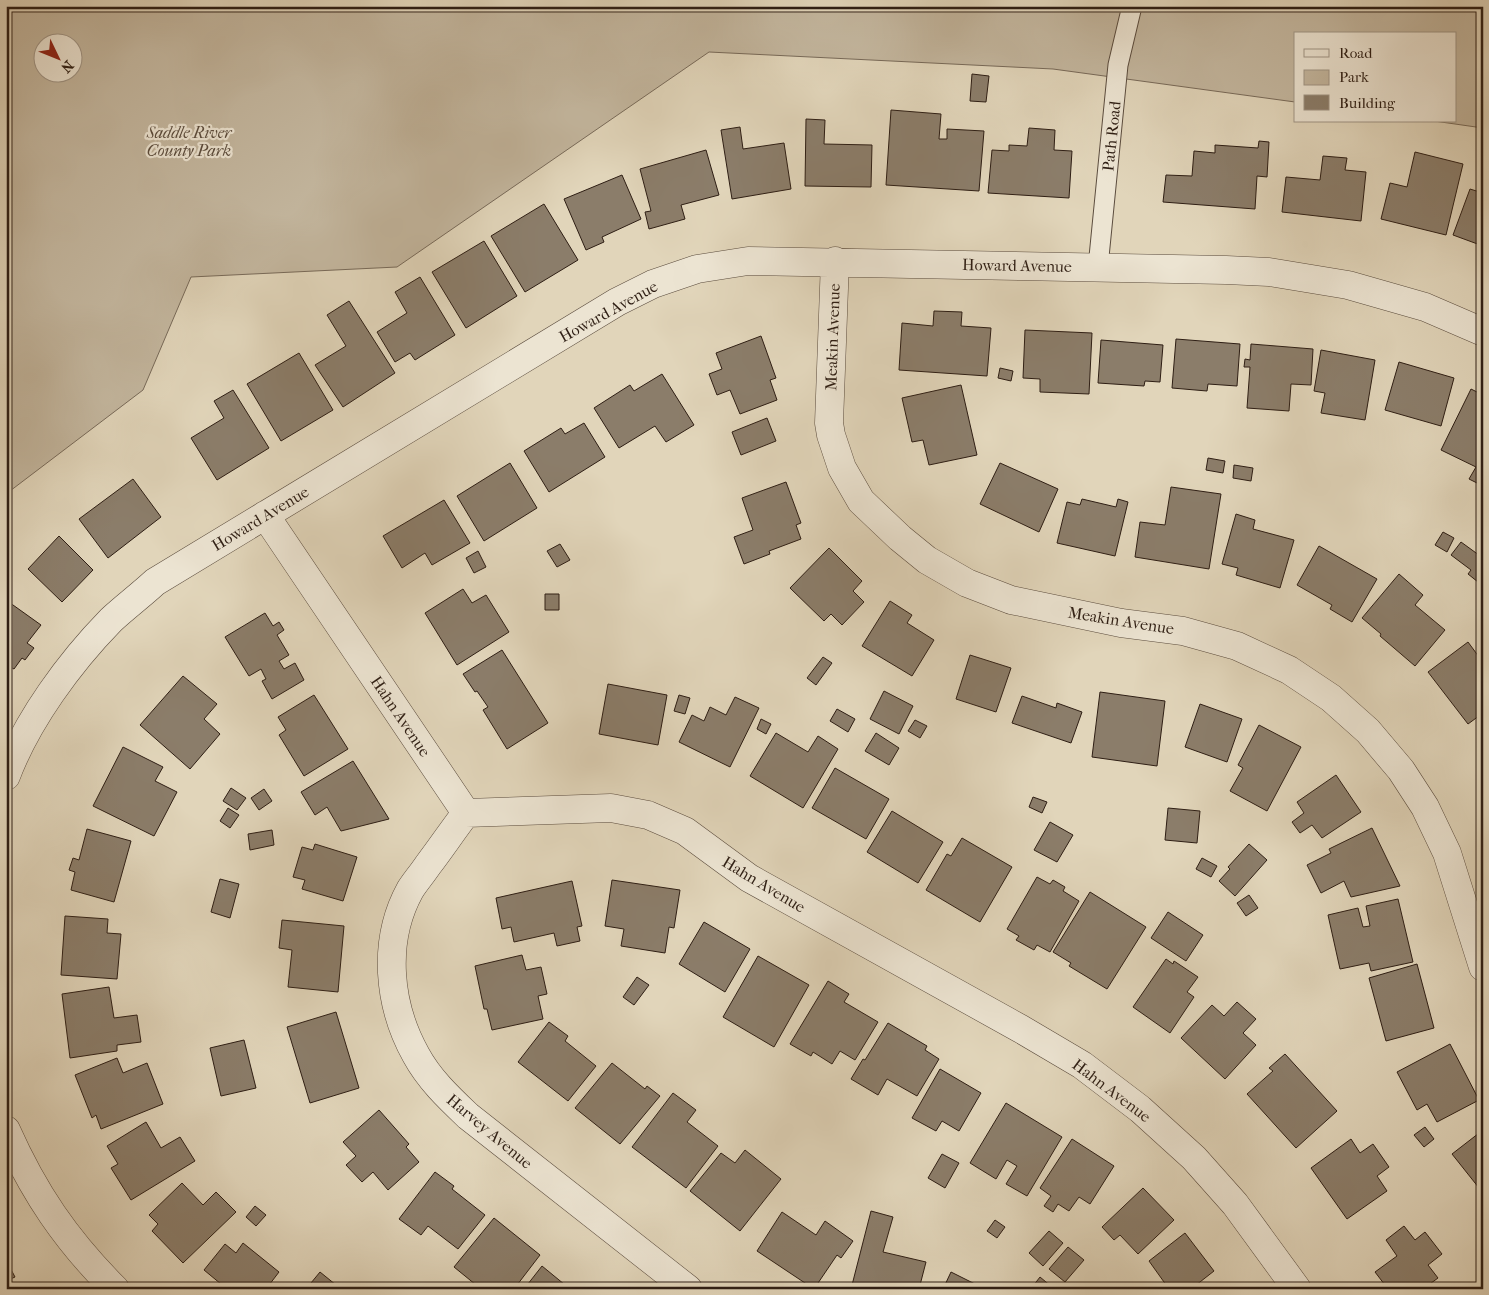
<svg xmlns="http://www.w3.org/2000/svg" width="1489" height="1295" viewBox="0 0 1489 1295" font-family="'IM FELL French Canon',serif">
<rect width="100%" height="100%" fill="#e1d5ba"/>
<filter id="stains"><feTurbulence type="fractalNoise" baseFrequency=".004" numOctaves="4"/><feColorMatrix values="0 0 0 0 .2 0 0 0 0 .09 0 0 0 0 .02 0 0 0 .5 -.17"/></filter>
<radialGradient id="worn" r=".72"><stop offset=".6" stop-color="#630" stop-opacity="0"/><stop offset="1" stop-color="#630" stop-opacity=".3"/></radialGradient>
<path fill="#c3b69e" stroke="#786a59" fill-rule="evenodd" d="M 6,6 L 1483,6 L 1483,128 L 1434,121 L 1455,121 L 1455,34 L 1295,34 L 1295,102 L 1053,69 L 709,52 L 397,267 L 191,277 L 143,390 L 6,494 ZM 42,42 L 72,42 L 72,72 L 42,72 Z"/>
<path fill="#8b7d6a" stroke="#2e1e14" d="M 972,74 L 989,76 L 986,102 L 970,101 Z
M 891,110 L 941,114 L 939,139 L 947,139 L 947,129 L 984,131 L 979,191 L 886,185 Z
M 806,119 L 825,120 L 824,144 L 872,145 L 871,187 L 805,186 Z
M 740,127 L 743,149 L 784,143 L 791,189 L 732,199 L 721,130 Z
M 1029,128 L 1055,130 L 1054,150 L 1072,151 L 1069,198 L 988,193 L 992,150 L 1009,151 L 1009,145 L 1027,146 Z
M 1259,141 L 1269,142 L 1267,177 L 1257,176 L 1255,209 L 1163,202 L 1166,175 L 1192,176 L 1194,151 L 1215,153 L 1215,145 L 1258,148 Z
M 706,150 L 719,195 L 681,205 L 685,219 L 649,229 L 645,212 L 651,211 L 640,169 Z
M 1415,152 L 1463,164 L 1446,235 L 1381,219 L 1390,183 L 1407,187 Z
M 1323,156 L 1347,158 L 1345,170 L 1366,172 L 1361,221 L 1282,212 L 1286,177 L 1320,180 Z
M 622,175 L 641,219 L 602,237 L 604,242 L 586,250 L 564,199 Z
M 1470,189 L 1483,193 L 1483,246 L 1453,235 Z
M 544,204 L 578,260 L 525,292 L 491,236 Z
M 484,241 L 517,296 L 466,328 L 432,272 Z
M 420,277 L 455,335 L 415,360 L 410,353 L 395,362 L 377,332 L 407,313 L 395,292 Z
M 349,301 L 395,373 L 343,407 L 315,365 L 346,346 L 327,315 Z
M 934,311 L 962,312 L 961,326 L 991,328 L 987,376 L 899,370 L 902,323 L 933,326 Z
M 1025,330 L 1092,333 L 1089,394 L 1040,392 L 1040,379 L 1023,378 Z
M 761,336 L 776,378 L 770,380 L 777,400 L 740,414 L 730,390 L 717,395 L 709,374 L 722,369 L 716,353 Z
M 1176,339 L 1240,344 L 1237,386 L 1208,384 L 1207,391 L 1172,388 Z
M 1101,340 L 1163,345 L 1160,382 L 1145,381 L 1144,386 L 1098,383 Z
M 1251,344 L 1313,349 L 1311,385 L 1291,384 L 1289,411 L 1247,408 L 1250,367 L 1244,367 L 1245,359 L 1250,360 Z
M 1321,350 L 1375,360 L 1365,420 L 1321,413 L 1325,393 L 1314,391 Z
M 299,353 L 333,410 L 281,441 L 247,384 Z
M 1399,362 L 1454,378 L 1441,426 L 1385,410 Z
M 1000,368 L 1013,371 L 1011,381 L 998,378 Z
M 662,374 L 694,425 L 666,442 L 655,426 L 619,448 L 594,408 L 630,385 L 634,391 Z
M 961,385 L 977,455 L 929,465 L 923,440 L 912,442 L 902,398 Z
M 1471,389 L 1483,395 L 1483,486 L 1469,479 L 1476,467 L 1441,450 Z
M 233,390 L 269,448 L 217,480 L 191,438 L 224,418 L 214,401 Z
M 767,418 L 776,441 L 741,455 L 732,432 Z
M 584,423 L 605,457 L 549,492 L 524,451 L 561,428 L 565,434 Z
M 1208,458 L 1225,461 L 1223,473 L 1206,470 Z
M 510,463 L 537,508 L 484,541 L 457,496 Z
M 1000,463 L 1058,489 L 1039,532 L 980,504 Z
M 1234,465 L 1253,468 L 1251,481 L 1233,478 Z
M 133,479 L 161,517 L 108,558 L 79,519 Z
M 786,482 L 801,523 L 796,525 L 801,539 L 769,551 L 770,554 L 744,564 L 734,537 L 753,530 L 742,498 Z
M 1171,487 L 1221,494 L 1209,569 L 1135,557 L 1140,522 L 1165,525 Z
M 1082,499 L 1116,507 L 1118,499 L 1128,502 L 1115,556 L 1057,543 L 1067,502 L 1080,505 Z
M 444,500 L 470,543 L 432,565 L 425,553 L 402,568 L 383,536 Z
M 1236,514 L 1255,520 L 1253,529 L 1294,540 L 1280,588 L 1236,575 L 1238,568 L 1222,564 Z
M 1443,532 L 1454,538 L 1447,552 L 1435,545 Z
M 59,536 L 93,570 L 62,602 L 28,569 Z
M 1461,542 L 1483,558 L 1483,586 L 1468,574 L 1471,570 L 1451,555 Z
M 560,544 L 570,560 L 557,567 L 547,551 Z
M 1319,546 L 1377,579 L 1352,622 L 1330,609 L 1332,605 L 1297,585 Z
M 829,548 L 862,581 L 853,591 L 864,602 L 842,625 L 831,614 L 824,621 L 790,588 Z
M 478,551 L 486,567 L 474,573 L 466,558 Z
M 1399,574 L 1423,595 L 1415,605 L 1445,630 L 1415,666 L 1380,636 L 1381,634 L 1362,618 Z
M 463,589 L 472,603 L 486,595 L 509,632 L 457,665 L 425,613 Z
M 545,594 L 559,594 L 559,610 L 545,610 Z
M 6,600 L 41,625 L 27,643 L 34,648 L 25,660 L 22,658 L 14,669 L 10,667 L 6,672 Z
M 890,601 L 912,615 L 907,623 L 934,640 L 912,676 L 862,646 Z
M 265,613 L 273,626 L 279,622 L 284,630 L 277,635 L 289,655 L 279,661 L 284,669 L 295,663 L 304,680 L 272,699 L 262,681 L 266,679 L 261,669 L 249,676 L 225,637 Z
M 1468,642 L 1482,661 L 1479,664 L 1483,669 L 1483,713 L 1468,724 L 1428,672 Z
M 502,650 L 548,723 L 507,749 L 483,710 L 488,707 L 477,691 L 475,692 L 463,674 Z
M 970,655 L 1011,668 L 996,712 L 956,699 Z
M 823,657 L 832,663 L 816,685 L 807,678 Z
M 183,676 L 217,704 L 204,719 L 220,734 L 190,769 L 140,725 Z
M 608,684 L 667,695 L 658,745 L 599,734 Z
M 884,691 L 913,706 L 899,734 L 870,719 Z
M 1100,692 L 1165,701 L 1157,766 L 1092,757 Z
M 314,695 L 348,749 L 304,776 L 279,735 L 286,730 L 278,717 Z
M 679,695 L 690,698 L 685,714 L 674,711 Z
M 1022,696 L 1056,708 L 1057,703 L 1082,712 L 1071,743 L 1012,723 Z
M 735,697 L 759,708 L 730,767 L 679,742 L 692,715 L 704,721 L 710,707 L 726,715 Z
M 1200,704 L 1242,719 L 1227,762 L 1185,747 Z
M 837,709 L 855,719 L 848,732 L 830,721 Z
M 761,719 L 771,724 L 766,734 L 757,729 Z
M 915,720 L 927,726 L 920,738 L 908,731 Z
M 1259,725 L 1301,747 L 1267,811 L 1230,791 L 1243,768 L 1238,765 Z
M 776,733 L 808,752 L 818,736 L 838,749 L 803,808 L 750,776 Z
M 876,733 L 899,748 L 889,765 L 865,751 Z
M 123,747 L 163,767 L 155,781 L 177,792 L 154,836 L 93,806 Z
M 353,761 L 389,819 L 341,831 L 327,807 L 315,815 L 301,792 Z
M 835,768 L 889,799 L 866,839 L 812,808 Z
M 1336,775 L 1361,812 L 1322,838 L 1312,825 L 1300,833 L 1292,822 L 1304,813 L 1297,802 Z
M 231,788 L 246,798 L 237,810 L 223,801 Z
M 264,789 L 272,801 L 259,810 L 251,798 Z
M 1033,797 L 1047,802 L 1042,813 L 1029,807 Z
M 228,808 L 239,815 L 230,828 L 220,821 Z
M 1168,808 L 1200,811 L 1197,843 L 1165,840 Z
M 892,811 L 943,842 L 918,883 L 867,852 Z
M 1050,822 L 1073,835 L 1057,862 L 1034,850 Z
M 1372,828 L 1400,886 L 1351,897 L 1344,881 L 1321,893 L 1307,865 L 1331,853 L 1329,849 Z
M 87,829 L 131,841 L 114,902 L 71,890 L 75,872 L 69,870 L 73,858 L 79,860 Z
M 272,830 L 274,845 L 250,850 L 248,834 Z
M 962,838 L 1012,867 L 980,922 L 926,890 L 947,854 L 951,856 Z
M 315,844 L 357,857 L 343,901 L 302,889 L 305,880 L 293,877 L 302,847 L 313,850 Z
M 1249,844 L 1267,860 L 1235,896 L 1219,881 L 1230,869 L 1228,867 Z
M 1202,858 L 1217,866 L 1211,877 L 1196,869 Z
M 1037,877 L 1050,884 L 1053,880 L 1065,887 L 1063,891 L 1079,901 L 1050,952 L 1037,945 L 1034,950 L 1016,940 L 1019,936 L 1007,929 Z
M 220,879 L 239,884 L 230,918 L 211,912 Z
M 612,880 L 680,890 L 674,928 L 669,927 L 665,953 L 621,946 L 624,929 L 605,926 Z
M 572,881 L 582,926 L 577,927 L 580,941 L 557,946 L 554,933 L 514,942 L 511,927 L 502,929 L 496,898 Z
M 1090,892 L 1146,927 L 1107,989 L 1069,966 L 1071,963 L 1053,952 Z
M 1249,895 L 1258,908 L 1246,916 L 1237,903 Z
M 1398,899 L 1413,962 L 1371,971 L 1369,963 L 1340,969 L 1328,915 L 1358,908 L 1363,927 L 1370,926 L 1366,906 Z
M 1168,912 L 1203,935 L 1186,961 L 1151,938 Z
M 65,916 L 108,919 L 107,933 L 121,934 L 117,979 L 61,975 Z
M 282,920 L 344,926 L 338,992 L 288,987 L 292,950 L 279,948 Z
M 704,922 L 750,949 L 725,992 L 679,964 Z
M 522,955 L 526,970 L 541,967 L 547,994 L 538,996 L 543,1019 L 492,1030 L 487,1009 L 484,1009 L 475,966 Z
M 758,956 L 809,985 L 774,1047 L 723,1017 Z
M 1166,959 L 1173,964 L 1174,961 L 1198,977 L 1187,992 L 1194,997 L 1170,1033 L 1133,1007 Z
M 1417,964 L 1434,1028 L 1386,1041 L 1369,978 Z
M 637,977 L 649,985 L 634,1005 L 623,997 Z
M 828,981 L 849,994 L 844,1002 L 878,1022 L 855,1060 L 840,1051 L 832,1064 L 813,1052 L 811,1056 L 790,1044 Z
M 109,987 L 114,1018 L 137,1015 L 141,1042 L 117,1045 L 117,1051 L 70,1058 L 62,994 Z
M 1237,1002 L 1256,1019 L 1243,1033 L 1256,1045 L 1225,1079 L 1181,1038 L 1212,1005 L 1224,1016 Z
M 336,1012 L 359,1088 L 310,1103 L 287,1027 Z
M 549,1022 L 568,1036 L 565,1041 L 596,1066 L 568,1101 L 518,1062 Z
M 888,1023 L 927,1046 L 925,1050 L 939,1059 L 917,1096 L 887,1079 L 878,1095 L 851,1079 L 863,1059 L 865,1060 Z
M 244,1040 L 256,1088 L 221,1096 L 210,1048 Z
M 1450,1044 L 1479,1100 L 1437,1122 L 1427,1104 L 1417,1110 L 1397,1072 Z
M 1285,1054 L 1337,1111 L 1296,1148 L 1247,1094 L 1273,1071 L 1269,1068 Z
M 117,1058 L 123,1073 L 147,1063 L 163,1104 L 101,1129 L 96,1115 L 92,1118 L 75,1075 Z
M 612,1063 L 645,1089 L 647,1086 L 660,1096 L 620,1144 L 575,1108 Z
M 940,1069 L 981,1093 L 959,1131 L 942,1121 L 936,1131 L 912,1118 Z
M 673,1093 L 696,1110 L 687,1122 L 718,1146 L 686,1188 L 632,1147 Z
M 1006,1103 L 1062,1137 L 1027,1196 L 1006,1184 L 1017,1166 L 1007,1160 L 996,1179 L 970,1163 Z
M 379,1110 L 409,1144 L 406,1147 L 419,1162 L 388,1190 L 373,1172 L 362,1182 L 346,1165 L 356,1156 L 343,1142 Z
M 146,1122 L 161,1148 L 180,1137 L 195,1161 L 131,1200 L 111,1168 L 118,1164 L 107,1146 Z
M 1425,1127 L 1434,1139 L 1424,1147 L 1414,1135 Z
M 1483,1130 L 1483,1193 L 1452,1154 Z
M 1072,1139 L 1114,1166 L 1090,1204 L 1079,1197 L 1069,1211 L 1058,1204 L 1053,1212 L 1044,1206 L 1051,1196 L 1040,1188 Z
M 1351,1139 L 1360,1153 L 1373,1144 L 1389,1167 L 1377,1176 L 1387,1191 L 1347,1219 L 1311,1168 Z
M 745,1150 L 781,1179 L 740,1231 L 690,1191 L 721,1153 L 735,1163 Z
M 942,1154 L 959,1163 L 945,1188 L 928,1178 Z
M 435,1172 L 454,1186 L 452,1189 L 485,1215 L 458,1249 L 428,1226 L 421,1235 L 399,1219 Z
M 182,1183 L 203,1205 L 216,1192 L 236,1212 L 183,1263 L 152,1231 L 158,1224 L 149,1215 Z
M 1143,1188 L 1174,1220 L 1138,1254 L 1120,1235 L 1114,1240 L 1102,1227 Z
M 255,1206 L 266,1215 L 256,1226 L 246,1217 Z
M 871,1211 L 893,1217 L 883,1252 L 926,1262 L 919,1289 L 851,1289 Z
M 782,1212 L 816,1235 L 825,1221 L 853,1241 L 841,1258 L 837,1255 L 814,1289 L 757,1251 Z
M 494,1218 L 540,1255 L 514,1289 L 481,1289 L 454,1267 Z
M 995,1220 L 1005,1227 L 997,1238 L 987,1231 Z
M 1404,1226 L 1415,1240 L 1425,1232 L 1442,1254 L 1428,1265 L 1438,1278 L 1423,1289 L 1388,1289 L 1375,1272 L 1397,1256 L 1386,1240 Z
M 1049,1231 L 1063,1243 L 1043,1266 L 1029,1253 Z
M 1185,1233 L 1214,1271 L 1191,1289 L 1169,1289 L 1149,1261 Z
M 243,1243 L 279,1272 L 266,1289 L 227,1289 L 204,1270 L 225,1244 L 236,1253 Z
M 1068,1247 L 1084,1260 L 1065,1282 L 1049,1269 Z
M 6,1260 L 15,1277 L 6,1281 Z
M 542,1266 L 570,1289 L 524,1289 Z
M 320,1272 L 341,1289 L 306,1289 Z
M 951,1272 L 985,1289 L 943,1289 Z
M 1040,1277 L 1052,1287 L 1050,1289 L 1037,1289 L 1033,1286 Z"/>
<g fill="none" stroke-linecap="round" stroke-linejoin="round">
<g stroke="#5b4c3e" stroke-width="21">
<path id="service" d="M 1098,267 L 1118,65 L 1132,6"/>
</g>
<g stroke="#5b4c3e" stroke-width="29">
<path id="minor" d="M 835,261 L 829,423 L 831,435 L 842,468 L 861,501 L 900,538 L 927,560 L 967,583 L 1011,600 L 1121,623 L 1183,631 L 1237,646 L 1289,670 L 1331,698 L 1368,731 L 1401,770 L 1425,807 L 1447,853 L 1483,967
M 265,515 L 466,813
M 6,776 C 27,720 70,662 111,620 C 125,607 141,595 155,582 L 617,302 L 653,284 L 697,269 L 748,261 L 1226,270 L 1269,272 L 1348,285 L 1425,307 L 1483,332
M 466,813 L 611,808 L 648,815 L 685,831 L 749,878 L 1021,1029 L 1082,1065 L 1140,1109 L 1194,1158 L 1235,1204 L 1297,1289
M 466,813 C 453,830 441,848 428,865 C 422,874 415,882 410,890 C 382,941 388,1005 416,1055 C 429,1079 448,1097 468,1116 L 688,1289
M 6,1130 C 34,1193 66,1240 115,1289"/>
</g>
<use href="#service" stroke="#ece4d2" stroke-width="19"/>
<use href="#minor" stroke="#ece4d2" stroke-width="28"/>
</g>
<g text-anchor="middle" stroke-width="4.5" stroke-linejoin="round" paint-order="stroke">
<g font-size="16" font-style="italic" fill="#5b4c3d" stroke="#ece4d2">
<text x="189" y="138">Saddle River<tspan x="189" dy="18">County Park</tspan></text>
</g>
<g font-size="16" fill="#2e1e14" stroke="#ece4d2">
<text transform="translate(1111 136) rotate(-84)" y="6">Path Road</text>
<text transform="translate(1017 265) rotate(1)" y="6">Howard Avenue</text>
<text transform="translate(608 311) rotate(-29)" y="6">Howard Avenue</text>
<text transform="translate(832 337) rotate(-88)" y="6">Meakin Avenue</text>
<text transform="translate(260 518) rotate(-31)" y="6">Howard Avenue</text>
<text transform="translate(1121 620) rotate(9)" y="6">Meakin Avenue</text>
<text transform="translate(401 716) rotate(56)" y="6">Hahn Avenue</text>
<text transform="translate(764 884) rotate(31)" y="6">Hahn Avenue</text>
<text transform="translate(1112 1090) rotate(37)" y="6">Hahn Avenue</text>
<text transform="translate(490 1131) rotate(40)" y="6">Harvey Avenue</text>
</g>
</g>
<rect width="1489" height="1295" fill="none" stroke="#e1d5ba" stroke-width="25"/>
<rect x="8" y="8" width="1474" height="1280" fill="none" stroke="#2e1e14" stroke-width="2.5"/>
<rect x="12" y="12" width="1464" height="1270" fill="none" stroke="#2e1e14"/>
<rect x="1294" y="32" width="162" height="90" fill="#ece4d2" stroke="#a09586"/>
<rect x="1304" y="49" width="25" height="8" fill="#ece4d2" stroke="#a09586"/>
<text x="1339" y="58" font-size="15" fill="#2e1e14">Road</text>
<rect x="1304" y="70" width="25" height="15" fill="#c3b69e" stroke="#a09586"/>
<text x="1339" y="82" font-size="15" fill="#2e1e14">Park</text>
<rect x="1304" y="95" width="25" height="15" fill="#8b7d6a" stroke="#a09586"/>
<text x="1339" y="108" font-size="15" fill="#2e1e14">Building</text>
<g transform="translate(58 58) rotate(133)"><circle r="24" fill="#ece4d2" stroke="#a09586"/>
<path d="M0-4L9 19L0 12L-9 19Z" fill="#8f2418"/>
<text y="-8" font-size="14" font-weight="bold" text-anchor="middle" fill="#2e1e14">N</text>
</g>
<rect width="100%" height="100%" filter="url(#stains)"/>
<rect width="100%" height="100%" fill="url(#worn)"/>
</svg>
